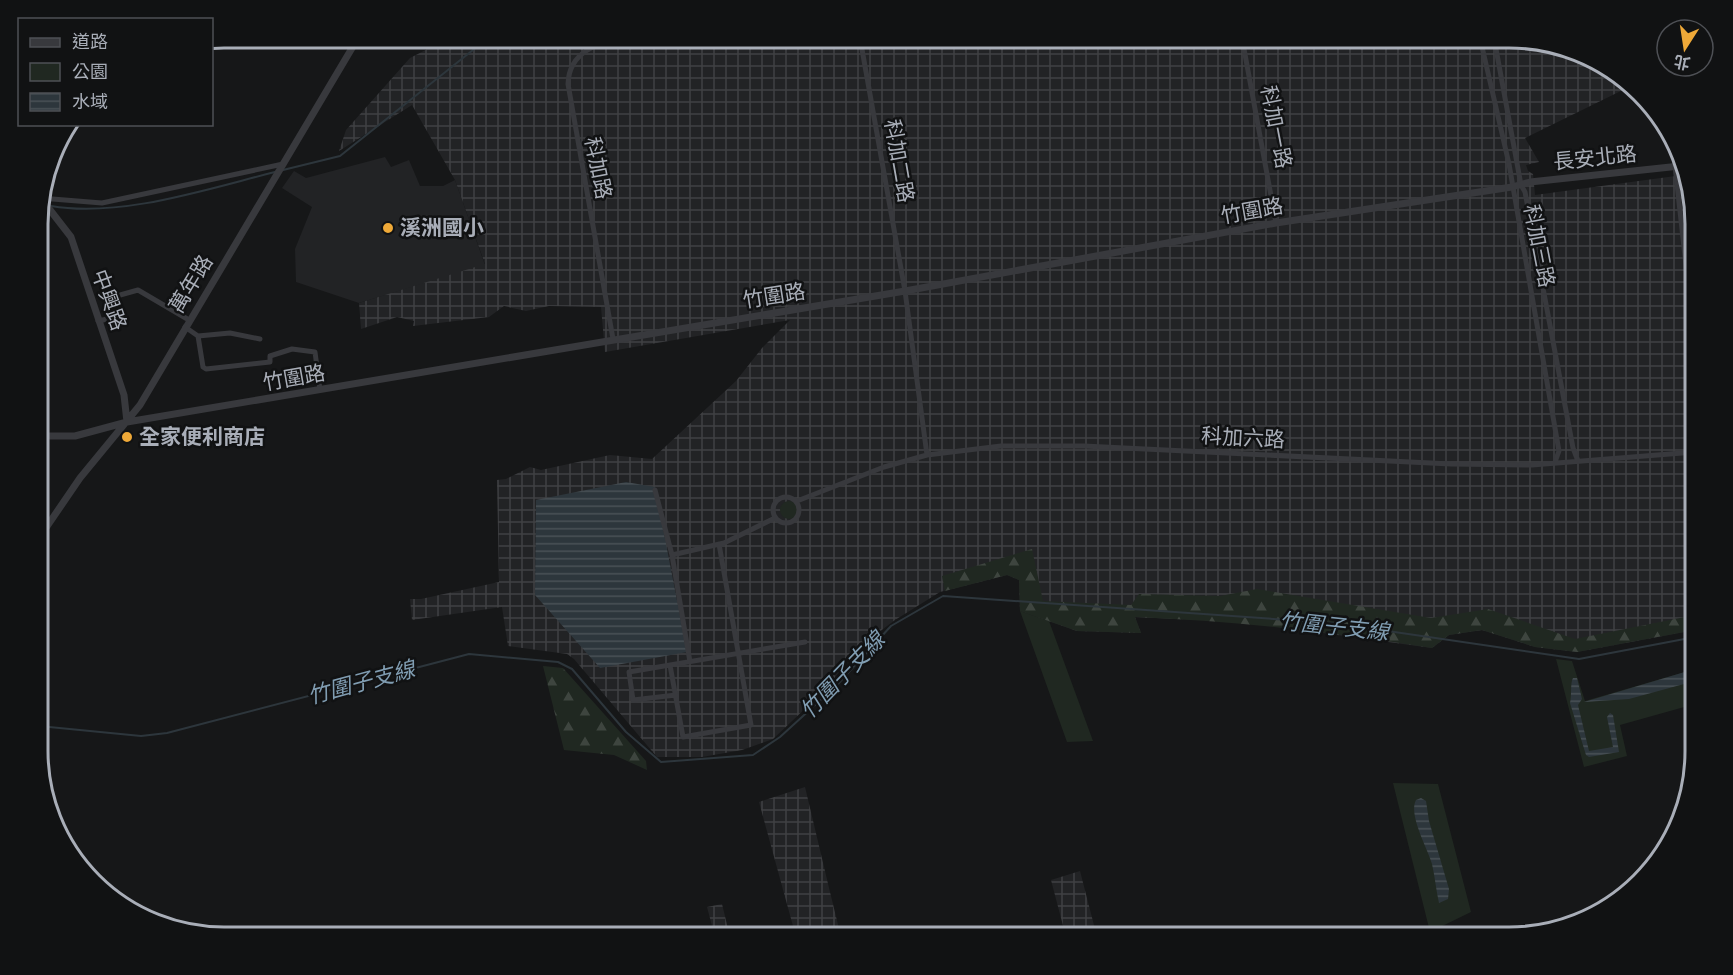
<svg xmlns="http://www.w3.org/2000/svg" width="1733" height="975" viewBox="0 0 1733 975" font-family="Roboto,'Noto Sans TC',sans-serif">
<defs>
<pattern id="industrial-grid" width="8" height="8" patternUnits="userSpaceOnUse" patternTransform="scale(1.5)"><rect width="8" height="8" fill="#222325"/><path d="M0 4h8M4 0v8" fill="none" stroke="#3f4043"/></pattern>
<pattern id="forest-firs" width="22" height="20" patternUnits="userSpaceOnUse" patternTransform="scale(1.5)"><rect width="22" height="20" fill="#202821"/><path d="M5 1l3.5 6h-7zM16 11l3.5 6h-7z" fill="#3e453f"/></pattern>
<pattern id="water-rules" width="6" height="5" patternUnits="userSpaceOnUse" patternTransform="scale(1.5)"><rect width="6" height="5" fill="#2d363c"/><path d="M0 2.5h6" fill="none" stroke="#495156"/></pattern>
</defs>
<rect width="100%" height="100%" fill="#161718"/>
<path fill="#222325" d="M 385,157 L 391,167 L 409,160 L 420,186 L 443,186 L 455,180 L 485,265 L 359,303 L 296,282 L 295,249 L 312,207 L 282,188 L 294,171 L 306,178 Z"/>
<path fill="url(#industrial-grid)" d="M 449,38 L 1510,38 L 1602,62 L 1629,87 L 1525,138 L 1539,162 L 1526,165 L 1528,171 L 1533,174 L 1535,195 L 1683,175 L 1695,211 L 1692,237 L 1695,237 L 1695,630 L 1577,652 L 1535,647 L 1482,630 L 1449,635 L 1432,648 L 1243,622 L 1135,617 L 1141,633 L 1077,631 L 1020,611 L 1019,580 L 1007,575 L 940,592 L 895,620 L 854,651 L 828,687 L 773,739 L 742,750 L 702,757 L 657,757 L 574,659 L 567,654 L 508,646 L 502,607 L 412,620 L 410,599 L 421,599 L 499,582 L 497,480 L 506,479 L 530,467 L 541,470 L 610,455 L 652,459 L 736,381 L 762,348 L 790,320 L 605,352 L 601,307 L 549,306 L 526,311 L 504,306 L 489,317 L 413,326 L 414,321 L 397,317 L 361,329 L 359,303 L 485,264 L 455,180 L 412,105 L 339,151 L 346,130 L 410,58 Z
M 805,787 L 829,888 L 841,937 L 796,937 L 759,802 Z
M 1080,871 L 1097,937 L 1066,937 L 1051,880 Z
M 722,904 L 730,937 L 715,937 L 707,907 Z"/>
<path fill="#202821" d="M780 510a9 9 0 1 1 18 0a9 9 0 1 1-18 0Z
M 1020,611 L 1049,621 L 1093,741 L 1067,742 Z
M 1556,659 L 1572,661 L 1585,701 L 1695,669 L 1695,704 L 1620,725 L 1627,756 L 1584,767 Z
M 1393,783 L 1438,784 L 1471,912 L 1430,932 Z"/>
<path fill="url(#forest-firs)" d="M 1032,549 L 1043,601 L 1131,605 L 1139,594 L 1220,596 L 1257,589 L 1431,618 L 1488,609 L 1575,639 L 1695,615 L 1695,630 L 1577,652 L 1535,647 L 1482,630 L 1449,635 L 1432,648 C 1333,632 1235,621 1135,617 L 1141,633 L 1077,631 L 1020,611 L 1019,580 L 1007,575 L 945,591 L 942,576 Z
M 543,666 L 563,668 L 646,761 L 647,770 L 614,755 L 564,750 Z"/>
<path fill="url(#water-rules)" d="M 626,482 L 655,487 L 687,652 L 600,668 L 535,595 L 536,500 Z
M 1695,669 L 1695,681 L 1629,699 L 1584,702 Z
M 1573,678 L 1577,678 L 1582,699 L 1578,705 L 1589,751 L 1613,747 L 1607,717 L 1610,713 L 1613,715 L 1619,752 L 1589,757 L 1586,755 L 1570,703 C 1572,696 1570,683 1573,678 Z
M 1421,798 L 1426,801 L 1429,821 L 1449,889 L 1448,899 L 1439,903 C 1436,890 1435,877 1432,864 C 1428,849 1408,815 1416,800 Z"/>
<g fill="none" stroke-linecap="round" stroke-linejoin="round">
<path stroke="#2d363c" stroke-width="2" d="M 283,170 L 340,156 L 488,38
M 51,206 C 120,218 207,189 275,172
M 39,726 L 141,736 L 167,733 L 469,654 L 558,662 L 572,669 L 626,732 L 661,762 L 753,755 L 780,737 L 836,686 L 891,626 L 943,596 L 1333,623 L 1579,659 L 1695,637"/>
<path stroke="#38393d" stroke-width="5" d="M 860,38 L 905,291 L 927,455
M 1242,38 L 1276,223
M 1480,38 L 1509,164 L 1559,451 L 1555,462
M 1494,38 L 1521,185 L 1525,192 L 1573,448 L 1578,461
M 1675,166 L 1695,347
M 40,198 L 102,203 L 283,164
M 98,321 L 112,318 L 113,297 L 138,290 L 189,320
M 185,327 L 198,336 L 203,367 L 206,369 L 270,362 L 270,356 L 292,349 L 315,352 L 320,390
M 198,336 L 230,333 L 260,339
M 613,339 L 568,84 C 569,51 599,42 626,38
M 655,490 L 672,555 L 690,662
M773 510a13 13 0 1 1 26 0a13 13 0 1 1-26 0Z
M 797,501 L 884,467 L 927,455 L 1001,446 L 1084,446 L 1451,464 L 1532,465 L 1695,452
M 672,555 L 724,543 L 775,518
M 670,665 L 683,737 L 751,725 L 719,544
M 676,695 L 633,700 L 629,672 L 805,642"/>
<path stroke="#38393d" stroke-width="7" d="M 40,197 L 71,237 L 124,395 L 127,422
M 39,436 L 75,436 L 127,422 L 905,291 L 1276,223 L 1512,187 L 1530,182 L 1680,166
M 39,538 L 80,478 L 140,405 L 358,38"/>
</g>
<g fill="#efa938" stroke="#111213" stroke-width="2">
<circle cx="388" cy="228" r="6"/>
<circle cx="127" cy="437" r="6"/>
</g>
<g text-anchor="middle" stroke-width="5" stroke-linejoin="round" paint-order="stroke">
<g font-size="21" fill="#a9aeb8" stroke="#111213">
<text transform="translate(1276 127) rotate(79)" y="7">科加一路</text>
<text transform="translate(1595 158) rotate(-6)" y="7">長安北路</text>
<text transform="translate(899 161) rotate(80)" y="7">科加二路</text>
<text transform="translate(598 168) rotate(79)" y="7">科加路</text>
<text transform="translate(1252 211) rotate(-10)" y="7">竹圍路</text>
<text transform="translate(1539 246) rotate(79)" y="7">科加三路</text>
<text transform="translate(191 284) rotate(-59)" y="7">萬年路</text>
<text transform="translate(774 296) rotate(-9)" y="7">竹圍路</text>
<text transform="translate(109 300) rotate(70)" y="7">中興路</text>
<text transform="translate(294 378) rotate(-10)" y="7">竹圍路</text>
<text transform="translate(1243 438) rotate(3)" y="7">科加六路</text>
</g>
<g font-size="21" font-weight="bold" fill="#a9aeb8" stroke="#111213" text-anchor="start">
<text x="400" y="235">溪洲國小</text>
<text x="139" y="444">全家便利商店</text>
</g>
<g font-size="22" font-style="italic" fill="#809db2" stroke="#111213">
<text transform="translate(1334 626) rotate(6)" y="8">竹圍子支線</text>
<text transform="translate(842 675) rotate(-46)" y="8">竹圍子支線</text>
<text transform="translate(361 682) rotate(-15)" y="8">竹圍子支線</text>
</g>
</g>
<path d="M0 0H1733V975H0ZM224 48H1509A176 176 0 0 1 1685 224V751A176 176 0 0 1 1509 927H224A176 176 0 0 1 48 751V224A176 176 0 0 1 224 48Z" fill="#111213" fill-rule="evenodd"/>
<path fill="none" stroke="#a9aeb8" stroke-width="3" d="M224 48H1509A176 176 0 0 1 1685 224V751A176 176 0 0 1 1509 927H224A176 176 0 0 1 48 751V224A176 176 0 0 1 224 48Z"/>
<rect x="18" y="18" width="195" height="108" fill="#111213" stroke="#4e5055" stroke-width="1.5"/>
<rect x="30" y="38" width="30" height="9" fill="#38393d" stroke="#4e5055" stroke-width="1.5"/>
<text x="72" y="48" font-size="18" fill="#a9aeb8">道路</text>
<rect x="30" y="63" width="30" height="18" fill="#202821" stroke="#4e5055" stroke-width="1.5"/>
<text x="72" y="78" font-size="18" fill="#a9aeb8">公園</text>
<rect x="30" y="93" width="30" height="18" fill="url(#water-rules)" stroke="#4e5055" stroke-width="1.5"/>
<text x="72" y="108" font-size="18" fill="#a9aeb8">水域</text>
<g transform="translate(1685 48) rotate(192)"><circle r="28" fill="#111213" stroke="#4e5055" stroke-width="1.5"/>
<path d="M0-4.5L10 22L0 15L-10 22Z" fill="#efa938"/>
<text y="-9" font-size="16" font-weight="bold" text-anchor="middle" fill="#a9aeb8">北</text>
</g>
</svg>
